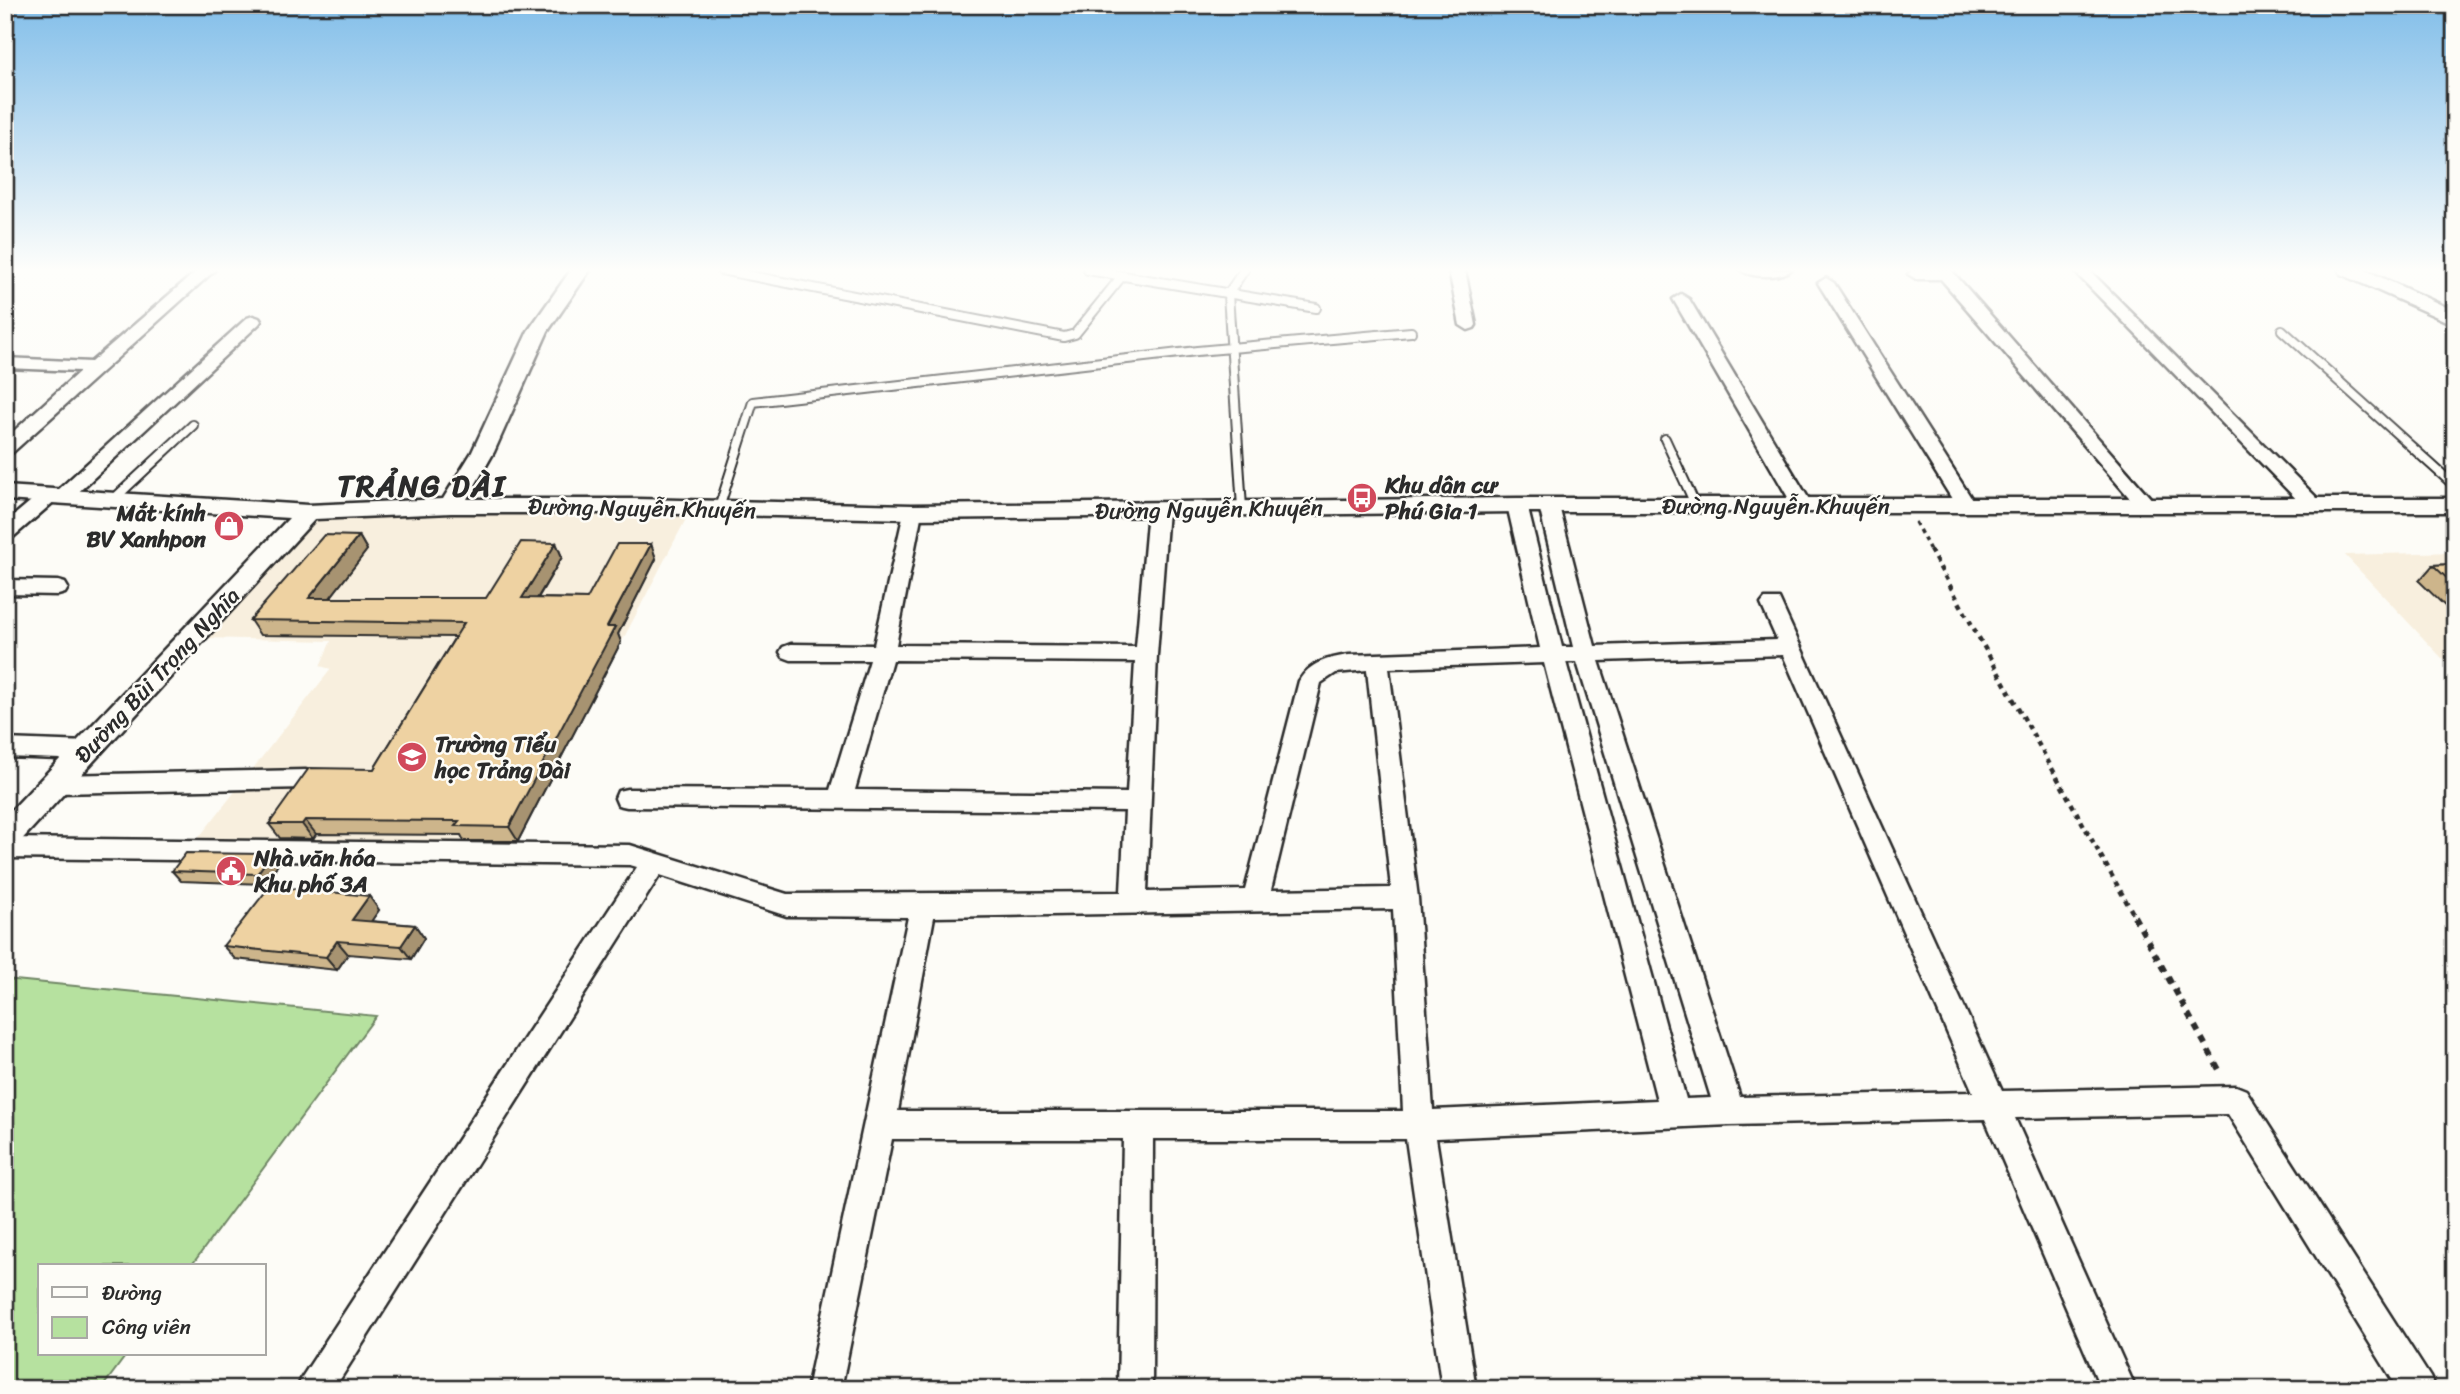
<svg xmlns="http://www.w3.org/2000/svg" width="2460" height="1394" viewBox="0 0 2460 1394" font-family="Sriracha,sans-serif">
<rect width="100%" height="100%" fill="#fdfcf7"/>
<filter id="ink" filterUnits="userSpaceOnUse"><feTurbulence type="fractalNoise" baseFrequency=".0143" numOctaves="2"/><feDisplacementMap in="SourceGraphic" scale="14" xChannelSelector="R" yChannelSelector="G"/><feConvolveMatrix kernelMatrix="1 2 1 2 8 2 1 2 1" color-interpolation-filters="sRGB"/></filter>
<g filter="url(#ink)">
<path fill="#f8efde" d="M 448,513 L 688,515 L 513,850 L 193,845 L 331,669 L 320,666 L 331,641 L 205,638 L 312,519 Z
M 2455,552 L 2455,672 L 2345,555 Z"/>
<path fill="#b6e19f" stroke="#708665" stroke-width="2" d="M 5,979 L 376,1016 L 191,1266 L 40,1266 L 40,1354 L 127,1354 L 101,1389 L 5,1389 Z"/>
<g fill="none" stroke-linecap="round" stroke-linejoin="round">
<g stroke="#2b2b2b" stroke-width="12">
<path id="service" d="M 721,270 L 1064,337 L 1075,334 L 1122,276
M 1088,270 L 1316,308
M 2282,330 L 2455,486
M 1665,439 L 1696,506
M 115,498 L 193,425
M 719,508 L 753,402 L 1197,351 L 1411,332
M 1242,508 L 1228,294 L 1244,270"/>
</g>
<g stroke="#2b2b2b" stroke-width="5">
<path id="minor" d="M 5,270 L 14,270 L 5,276 Z
M 198,270 L 215,270 L 12,453 L 5,455 L 5,439 L 80,371 L 5,368 L 5,358 L 91,362 Z
M 1449,270 L 1465,270 L 1476,325 L 1474,328 L 1468,330 L 1460,325 Z
M 1741,270 L 1791,270 C 1782,278 1750,278 1741,270 Z
M 1951,270 L 2154,502 L 2157,506 L 2154,510 L 2140,510 L 1941,279 L 1916,279 L 1908,274 L 1912,270 Z
M 2073,270 L 2089,270 L 2320,501 L 2323,505 L 2320,509 L 2306,509 Z
M 1826,278 L 1834,283 L 1977,507 L 1974,511 L 1960,511 L 1957,507 L 1818,283 Z
M 1681,294 L 1689,299 L 1813,506 L 1810,510 L 1796,510 L 1793,506 L 1673,299 Z
M 253,316 L 259,318 L 261,321 L 259,324 L 71,499 L 57,499 L 12,538 L 5,540 L 5,523 L 44,490 L 58,490 L 247,318 Z
M 1517,499 L 1527,505 L 1562,647 L 1573,647 L 1539,506 L 1549,500 L 1559,506 L 1595,646 L 1777,640 L 1761,604 L 1765,599 L 1779,599 L 2002,1091 L 2236,1086 L 2246,1090 L 2430,1377 L 2435,1389 L 2398,1389 L 2228,1114 L 2015,1118 L 2136,1389 L 2101,1389 L 1985,1119 L 1730,1125 L 1436,1138 L 1476,1389 L 1442,1389 L 1406,1139 L 1153,1139 L 1152,1389 L 1118,1389 L 1123,1139 L 892,1139 L 841,1389 L 807,1389 L 908,917 L 787,916 L 660,875 L 334,1389 L 297,1389 L 302,1377 L 637,867 L 630,865 L 5,858 L 5,838 L 630,845 L 787,894 L 1121,892 L 1125,811 L 627,807 L 618,805 L 615,798 L 618,791 L 627,789 L 830,790 L 870,660 L 791,660 L 783,657 L 780,652 L 783,647 L 791,644 L 874,645 L 905,508 L 919,508 L 922,512 L 896,645 L 1136,647 L 1148,510 L 1151,506 L 1165,506 L 1168,510 L 1157,655 L 1147,892 L 1245,890 L 1299,681 C 1310,662 1328,658 1349,655 L 1540,648 L 1507,505 ZM 1783,655 L 1973,1092 L 1740,1097 L 1599,661 ZM 892,660 L 1135,662 L 1127,793 L 855,790 ZM 1566,662 L 1577,662 L 1711,1098 L 1686,1099 ZM 1544,663 L 1657,1100 L 1433,1110 L 1418,898 L 1389,668 ZM 1367,670 L 1391,888 L 1271,890 L 1321,683 L 1336,673 ZM 1393,909 L 1403,1111 L 898,1111 L 934,917 Z
M 5,580 L 58,581 L 65,583 L 68,588 L 65,593 L 58,595 L 5,594 Z
M 5,739 L 88,742 L 96,745 L 100,751 L 96,757 L 88,760 L 5,757 Z
M 306,770 L 315,773 L 318,779 L 315,785 L 306,788 L 57,793 L 48,790 L 45,784 L 48,778 L 57,775 Z"/>
</g>
<g stroke="#2b2b2b" stroke-width="5">
<path id="tertiary" d="M 571,270 L 590,270 L 548,331 L 494,452 L 467,499 L 636,499 L 912,505 L 1517,498 L 2455,498 L 2455,512 L 1517,512 L 912,519 L 636,513 L 451,513 L 315,519 L 16,846 L 5,849 L 5,817 L 289,518 L 5,500 L 5,486 L 308,505 L 443,499 L 472,452 L 528,331 Z
M 2339,270 L 2365,270 L 2455,311 L 2455,325 L 2341,274 Z"/>
</g>
<path stroke="#2b2b2b" stroke-width="3.5" stroke-dasharray="4.5 4.5" stroke-linecap="butt" d="M 1915,522 L 1931,552"/>
<path stroke="#2b2b2b" stroke-width="4.5" stroke-dasharray="5 5" stroke-linecap="butt" d="M 1930,550 L 2135,917"/>
<path stroke="#2b2b2b" stroke-width="6" stroke-dasharray="7 7" stroke-linecap="butt" d="M 2134,916 L 2222,1075"/>
<use href="#service" stroke="#fdfcf7" stroke-width="8"/>
<use href="#minor" fill="#fdfcf7" fill-rule="evenodd"/>
<use href="#tertiary" fill="#fdfcf7" fill-rule="evenodd"/>
</g>
<path fill="#cdb58b" stroke="#2b2b2b" stroke-width="2" d="M 359,536 L 367,550 L 330,598 L 486,598 L 556,543 L 562,557 L 538,598 L 587,599 L 651,544 L 656,559 L 618,634 L 621,642 L 518,841 L 464,841 L 461,835 L 316,834 L 313,839 L 280,838 L 269,824 L 374,769 L 455,637 L 260,635 L 250,620 Z
M 2455,564 L 2455,616 L 2419,581 L 2433,565 Z
M 278,864 L 265,884 L 181,881 L 172,871 Z
M 369,896 L 379,910 L 371,921 L 415,925 L 424,938 L 411,959 L 348,954 L 337,970 L 235,959 L 223,946 Z"/>
<path fill="#a79371" stroke="#2b2b2b" stroke-width="2" d="M 359,536 L 367,550 L 319,612 L 309,598 Z
M 556,543 L 562,557 L 529,612 L 522,598 Z
M 651,544 L 656,559 L 618,634 L 621,642 L 518,841 L 509,827 L 607,627 Z
M 305,820 L 316,834 L 313,839 L 302,824 Z
M 271,854 L 278,864 L 265,884 L 257,874 Z
M 369,896 L 379,910 L 363,933 L 352,920 Z
M 415,925 L 424,938 L 411,959 L 401,946 Z
M 337,941 L 348,954 L 337,970 L 326,957 Z"/>
<path fill="#eed2a2" stroke="#2b2b2b" stroke-width="2" d="M 324,535 L 359,536 L 309,598 L 486,598 L 521,542 L 556,543 L 522,598 L 587,599 L 617,544 L 651,544 L 607,627 L 615,627 L 509,827 L 455,826 L 459,821 L 305,820 L 302,824 L 269,824 L 309,768 L 374,769 L 464,623 L 250,620 Z
M 2455,564 L 2455,586 L 2433,565 Z
M 186,853 L 271,854 L 257,874 L 172,871 Z
M 270,886 L 369,896 L 352,920 L 415,925 L 401,946 L 337,941 L 326,957 L 223,946 Z"/>
</g>
<linearGradient id="sky" x2="0" y2="1"><stop stop-color="#82bee9"/><stop offset="0.58" stop-color="#fefefb"/><stop offset="1" stop-color="#fefefb" stop-opacity="0"/></linearGradient>
<rect width="2460" height="466" fill="url(#sky)"/>
<defs>
<g id="bus-disc" transform="scale(1.575)"><circle r="9.5" fill="#d1495b" stroke="#fdfcf7"/><path d="M-5-6H5V4H4V6H2V4H-2V6H-4V4H-5ZM-3.5-4V0h7V-4ZM-3.5 1.2v1.5H-2V1.2ZM2 1.2v1.5H3.5V1.2Z" fill="#fff"/></g>
<g id="shop-disc" transform="scale(1.575)"><circle r="9.5" fill="#d1495b" stroke="#fdfcf7"/><path d="M-5-2.5h2.3a2.7 3.5 0 0 1 5.4 0H5L5.5 6h-11ZM-1.5-2.5h3a1.5 2.3 0 0 0-3 0Z" fill="#fff"/></g>
<g id="school-disc" transform="scale(1.575)"><circle r="9.5" fill="#d1495b" stroke="#fdfcf7"/><path d="M0-5L7-2L0 1L-7-2ZM-4 1L0 2.5L4 1V4Q0 6-4 4Z" fill="#fff"/></g>
<g id="civic-disc" transform="scale(1.575)"><circle r="9.5" fill="#d1495b" stroke="#fdfcf7"/><path d="M-.6-6.5H3V-4.5H.6V-3L4-1V1h2V6H-6V1h2V-1L-.6-3ZM-1.2 2.5V6h2.4V2.5Z" fill="#fff"/></g>
</defs>
<g fill-rule="evenodd">
<use href="#bus-disc" x="1362" y="498"/>
<use href="#shop-disc" x="229" y="526"/>
<use href="#school-disc" x="412" y="757"/>
<use href="#civic-disc" x="231" y="871"/>
</g>
<g text-anchor="middle" stroke-width="5" stroke-linejoin="round" paint-order="stroke">
<g font-size="23" font-weight="bold" fill="#2b2b2b" stroke="#fdfcf7" text-anchor="start">
<text x="1385" y="493">Khu dân cư<tspan x="1385" dy="26">Phú Gia 1</tspan></text>
<text x="206" y="521" text-anchor="end">Mắt kính<tspan x="206" dy="26">BV Xanhpon</tspan></text>
<text x="435" y="752">Trường Tiểu<tspan x="435" dy="26">học Trảng Dài</tspan></text>
<text x="254" y="866">Nhà văn hóa<tspan x="254" dy="26">Khu phố 3A</tspan></text>
</g>
<g font-size="23" fill="#2b2b2b" stroke="#fdfcf7">
<text x="1776" y="514">Đường Nguyễn Khuyến</text>
<text transform="translate(642 508) rotate(1)" y="8">Đường Nguyễn Khuyến</text>
<text transform="translate(1209 509) rotate(-1)" y="8">Đường Nguyễn Khuyến</text>
<text transform="translate(157 675) rotate(-47)" y="8">Đường Bùi Trọng Nghĩa</text>
</g>
<g font-size="30" font-weight="bold" letter-spacing="2" fill="#2b2b2b" stroke="#fdfcf7">
<text x="422" y="496">TRẢNG DÀI</text>
</g>
</g>
<rect width="2460" height="1394" fill="none" stroke="#fdfcf7" stroke-width="28"/>
<rect x="14" y="14" width="2432" height="1366" fill="none" stroke="#2b2b2b" stroke-width="2.5" filter="url(#ink)"/>
<rect x="38" y="1264" width="228" height="91" fill="#fdfcf7" stroke="#a9a8a5" stroke-width="2"/>
<rect x="52" y="1287" width="35" height="10" fill="#fdfcf7" stroke="#a9a8a5" stroke-width="2"/>
<text x="102" y="1300" font-size="21" fill="#2b2b2b">Đường</text>
<rect x="52" y="1317" width="35" height="21" fill="#b6e19f" stroke="#a9a8a5" stroke-width="2"/>
<text x="102" y="1334" font-size="21" fill="#2b2b2b">Công viên</text>
</svg>
